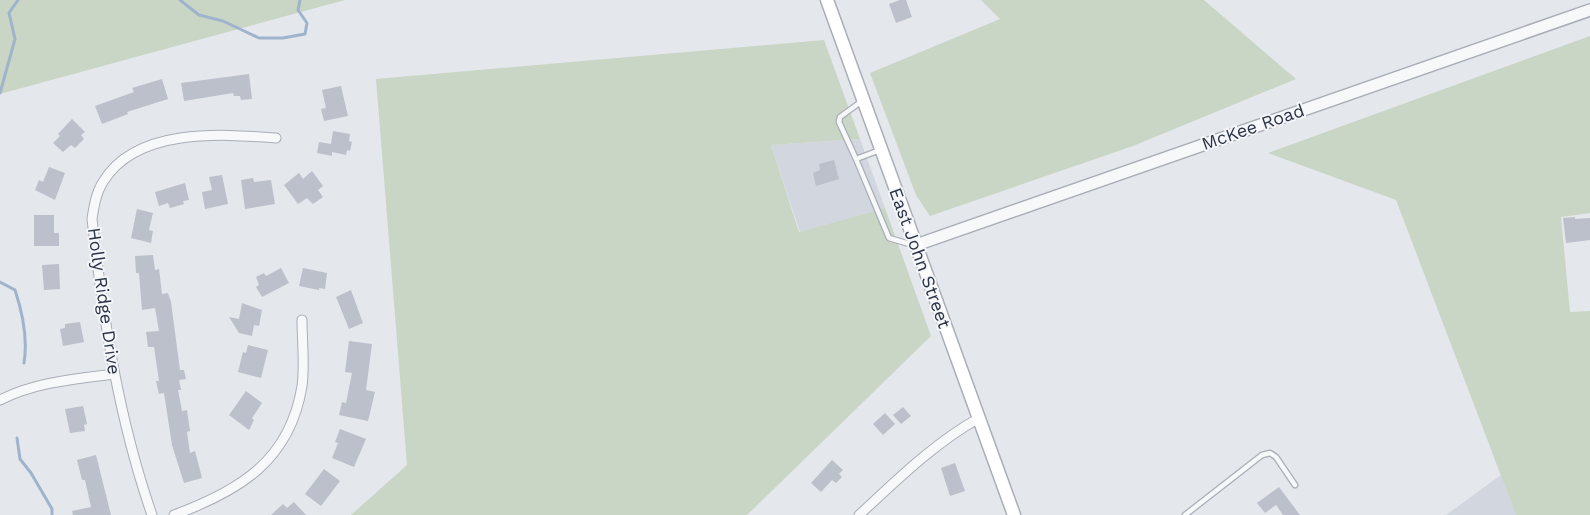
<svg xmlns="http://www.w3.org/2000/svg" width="1590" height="515" viewBox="0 0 1590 515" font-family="'Work Sans',sans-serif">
<rect width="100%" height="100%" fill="#e4e7ec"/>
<path fill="#d2d6de" d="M 860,139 L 885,208 L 800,232 L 771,145 Z
M 1501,475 L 1516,515 L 1446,515 Z"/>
<path fill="#c9d6c5" d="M 0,0 L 345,0 L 0,94 Z
M 981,0 L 1204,0 L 1296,79 L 1133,146 L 930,216 L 916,195 L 870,73 L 1000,19 Z
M 1590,36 L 1590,213 L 1561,217 L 1570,312 L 1590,311 L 1590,515 L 1516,515 L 1396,200 L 1268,153 Z
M 824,40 L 860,139 L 771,145 L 799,232 L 885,208 L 931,336 L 747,515 L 351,515 L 407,465 L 376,79 Z"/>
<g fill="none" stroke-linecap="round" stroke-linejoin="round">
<path stroke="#9fb4cc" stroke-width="3" d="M 180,0 L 199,15 L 223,21 L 259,38 L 283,38 L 305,34 L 307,23 L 298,10 L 300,0
M 0,93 L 15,39 L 9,13 L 18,0
M 0,282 L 15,290 C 23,314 28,338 24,363
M 17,438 L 20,459 L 31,473 L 52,509 L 52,515"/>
</g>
<path fill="#bbc0ca" d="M 900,0 L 906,0 L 912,17 L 896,23 L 889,4 Z
M 249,74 L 252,99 L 241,100 L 240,96 L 234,96 L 233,93 L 184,101 L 181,83 Z
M 162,79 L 168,99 L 127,112 L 128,114 L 102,124 L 95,106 L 134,92 L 132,88 Z
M 341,86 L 348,116 L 324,121 L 321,109 L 326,108 L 322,90 Z
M 72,119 L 85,132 L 81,135 L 84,139 L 75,148 L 71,145 L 63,152 L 53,143 L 60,136 L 58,134 Z
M 333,131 L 350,134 L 349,141 L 352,142 L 350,151 L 347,150 L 346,155 L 332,152 L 332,156 L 317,153 L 319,142 L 331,144 Z
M 834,160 L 839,179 L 816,186 L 813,173 L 820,170 L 819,164 Z
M 49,167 L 65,173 L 55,200 L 35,190 L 39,180 L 43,182 Z
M 312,171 L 323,186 L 318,190 L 323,197 L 313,204 L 307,198 L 298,204 L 284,185 L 299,173 L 303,179 Z
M 222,175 L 228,204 L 205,209 L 202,192 L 212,190 L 209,177 Z
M 253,178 L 254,182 L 271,180 L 275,204 L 245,209 L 241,180 Z
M 185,183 L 189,200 L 183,201 L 184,204 L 170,208 L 168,203 L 159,206 L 155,192 Z
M 137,209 L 153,213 L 149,230 L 153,231 L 151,243 L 131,238 Z
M 34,215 L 54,215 L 54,233 L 59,233 L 59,246 L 34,246 Z
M 1575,217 L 1575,219 L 1590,218 L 1590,240 L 1566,243 L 1563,218 Z
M 153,255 L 155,270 L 159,269 L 162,294 L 168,293 L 171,302 L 180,370 L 184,370 L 186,379 L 179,380 L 181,390 L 178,390 L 182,411 L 187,410 L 190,431 L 187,432 L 190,453 L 195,451 L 202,478 L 184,483 L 172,445 L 164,393 L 159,394 L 156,381 L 159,381 L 154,347 L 148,347 L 146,332 L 159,331 L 155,308 L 142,310 L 139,273 L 136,273 L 135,256 Z
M 59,264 L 60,289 L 44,290 L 42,265 Z
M 281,268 L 289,283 L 262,297 L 256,287 L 259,285 L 256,277 L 264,273 L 266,276 Z
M 303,268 L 327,273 L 325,289 L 319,288 L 319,290 L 299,286 Z
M 351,290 L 363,323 L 349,329 L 336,297 Z
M 242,303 L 262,310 L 259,326 L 254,325 L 252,336 L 239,333 L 229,317 L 239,319 Z
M 80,322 L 84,342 L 63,346 L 60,329 L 65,328 L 65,324 Z
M 349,341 L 372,344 L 366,390 L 375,392 L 368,421 L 339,415 L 342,402 L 346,403 L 352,373 L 345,372 Z
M 248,345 L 268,350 L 261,378 L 238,372 L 243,352 L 246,353 Z
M 246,391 L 262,403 L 252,418 L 254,420 L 249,430 L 229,415 Z
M 83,406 L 87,424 L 84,425 L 85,431 L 70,433 L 65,409 Z
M 903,407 L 911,416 L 901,424 L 893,415 Z
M 885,413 L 895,424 L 883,435 L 873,424 Z
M 340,429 L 366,439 L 354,467 L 332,458 L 338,443 L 335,442 Z
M 96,455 L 111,515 L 73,515 L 72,511 L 91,507 L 85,480 L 82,480 L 77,460 Z
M 832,460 L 843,470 L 839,474 L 842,477 L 836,483 L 832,480 L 821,492 L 811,483 Z
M 955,463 L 965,491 L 950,496 L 941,468 Z
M 324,469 L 340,481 L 321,506 L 305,494 Z
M 1279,487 L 1300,515 L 1283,515 L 1276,505 L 1265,513 L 1257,503 Z
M 294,502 L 306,515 L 271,515 L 283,504 L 287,508 Z"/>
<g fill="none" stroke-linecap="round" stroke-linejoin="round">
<g stroke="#a9aeb7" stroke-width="7">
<path id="service" d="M 880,150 L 856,159 L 889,238 L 913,245
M 856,159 L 839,122 L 840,117 L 862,101
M 1185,515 L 1262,455 L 1270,453 L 1276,457 L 1295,485"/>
</g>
<g stroke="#a9aeb7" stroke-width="11">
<path id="minor" d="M 0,400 C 36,382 75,379 114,374
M 152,515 C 119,420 103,319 92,219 C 94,206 96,193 103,182 C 136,127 222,134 276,138
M 174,515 C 239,491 290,461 302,386 C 305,365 302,342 302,320
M 859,515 C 897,480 933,444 979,418"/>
</g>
<g stroke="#a9aeb7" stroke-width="14">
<path id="tertiary" d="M 916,245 L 1590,10"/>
</g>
<g stroke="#a9aeb7" stroke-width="15">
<path id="secondary" d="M 827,0 L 1014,515"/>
</g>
<use href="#service" stroke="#f7f8fa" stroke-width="4.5"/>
<use href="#minor" stroke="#f7f8fa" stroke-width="9"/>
<use href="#tertiary" stroke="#f7f8fa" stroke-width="11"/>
<use href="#secondary" stroke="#fff" stroke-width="12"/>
</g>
<g text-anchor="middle" stroke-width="4" stroke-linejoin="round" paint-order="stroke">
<g font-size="18" fill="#2b3445" stroke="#f4f6f9">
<text transform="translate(1253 127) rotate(-19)" y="6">McKee Road</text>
<text transform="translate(920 258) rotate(70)" y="6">East John Street</text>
<text transform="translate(104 301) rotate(82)" y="6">Holly Ridge Drive</text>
</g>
</g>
</svg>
